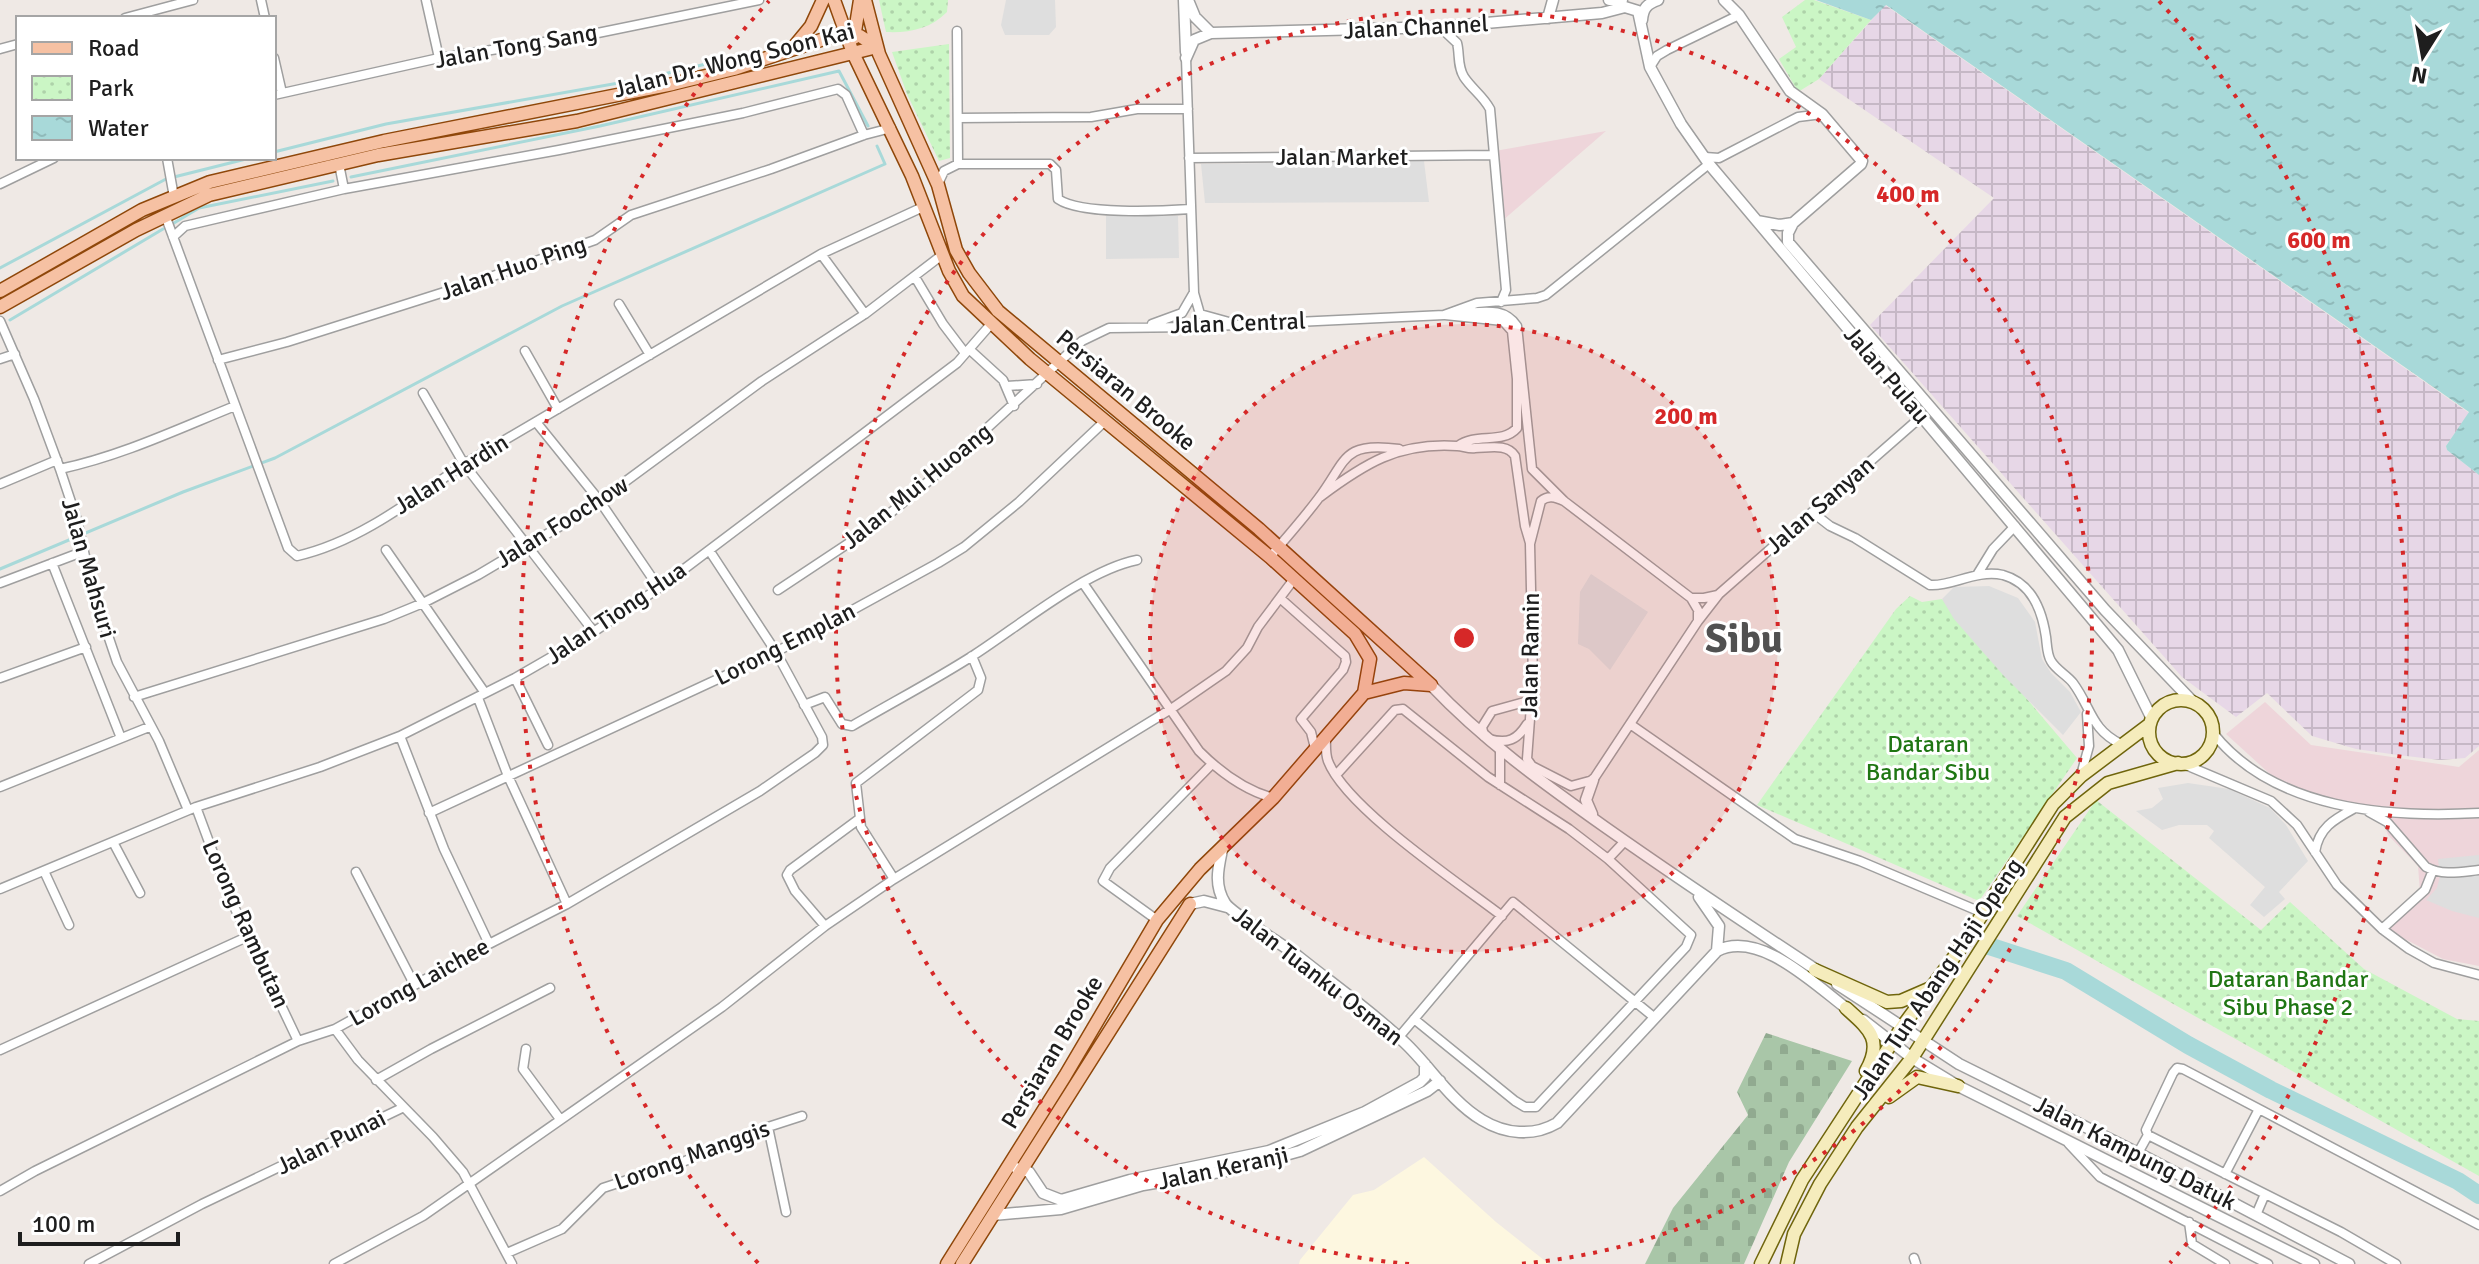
<svg xmlns="http://www.w3.org/2000/svg" width="2479" height="1264" viewBox="0 0 2479 1264" font-family="Signika,sans-serif">
<defs>
<pattern id="industrial-grid" width="8" height="8" patternUnits="userSpaceOnUse" patternTransform="scale(2)"><rect width="8" height="8" fill="#e7d7e7"/><path d="M0 4h8M4 0v8" fill="none" stroke="#c6b8c6"/></pattern>
<pattern id="cemetery-stones" width="16" height="16" patternUnits="userSpaceOnUse" patternTransform="scale(2)"><rect width="16" height="16" fill="#a9c6a8"/><path d="M2 7V4a2 2 0 0 1 4 0v3zM10 15v-3a2 2 0 0 1 4 0v3z" fill="#91aa90"/></pattern>
<pattern id="park-dots" width="8" height="8" patternUnits="userSpaceOnUse" patternTransform="scale(2)"><rect width="8" height="8" fill="#cbf6c5"/><path d="M2 2h.1M6 6h.1" fill="none" stroke="#aed2a9" stroke-width="1.8" stroke-linecap="round"/></pattern>
<pattern id="water-ripples" width="26" height="14" patternUnits="userSpaceOnUse" patternTransform="scale(2)"><rect width="26" height="14" fill="#a8d9d9"/><path d="M2 4q2-2 4 0t4 0M15 11q2-2 4 0t4 0" fill="none" stroke="#90baba"/></pattern>
</defs>
<rect width="100%" height="100%" fill="#efe9e5"/>
<path fill="#eed5da" d="M 1606,131 L 1502,221 L 1495,151 Z
M 2265,702 L 2311,745 L 2459,767 L 2479,750 L 2479,966 L 2443,959 L 2382,927 L 2420,892 L 2418,866 L 2388,835 L 2380,814 L 2282,785 L 2226,734 Z"/>
<path fill="url(#industrial-grid)" d="M 1885,5 L 2469,413 L 2446,446 L 2447,450 L 2479,475 L 2479,746 L 2465,758 L 2440,760 L 2398,755 L 2356,749 L 2312,736 L 2267,693 L 2236,717 L 2182,677 L 1870,325 L 1994,198 L 1819,79 Z"/>
<path fill="#fdf7e0" d="M 1424,1157 L 1496,1222 L 1549,1264 L 1299,1264 L 1300,1260 L 1353,1195 L 1374,1190 Z"/>
<path fill="url(#cemetery-stones)" d="M 1766,1033 L 1852,1061 L 1789,1162 L 1744,1264 L 1645,1264 L 1673,1208 L 1748,1115 L 1737,1092 Z"/>
<path fill="url(#park-dots)" d="M 879,0 L 948,0 L 947,12 C 930,29 910,33 886,32 Z
M 1805,0 L 1814,0 L 1871,20 L 1819,79 L 1798,92 L 1779,59 L 1796,47 L 1782,17 Z
M 949,44 L 950,158 L 939,161 L 907,94 L 892,52 Z
M 1910,596 L 1922,602 L 1942,599 L 2077,758 L 1979,901 L 1757,805 L 1896,609 Z
M 2096,800 L 2261,930 L 2290,902 L 2364,969 L 2457,1019 L 2479,1021 L 2479,1176 L 2017,916 Z"/>
<path fill="#dedede" d="M 1006,0 L 1055,0 L 1056,27 L 1049,35 L 1005,35 L 1001,25 Z
M 1424,161 L 1429,202 L 1205,203 L 1201,164 Z
M 1106,216 L 1178,216 L 1179,258 L 1106,259 Z
M 1591,574 L 1648,612 L 1610,670 L 1589,649 L 1578,644 L 1580,592 Z
M 1989,586 L 2018,598 L 2035,622 L 2042,659 L 2051,673 L 2070,692 L 2081,712 L 2063,735 L 2003,675 L 1954,619 L 1942,599 L 1954,587 Z
M 2188,783 L 2229,789 L 2270,808 L 2286,825 L 2308,861 L 2279,892 L 2285,899 L 2264,917 L 2250,905 L 2265,887 L 2209,838 L 2214,831 L 2207,825 L 2179,825 L 2162,830 L 2136,811 L 2152,808 L 2163,799 L 2158,788 Z
M 2479,855 L 2479,918 L 2452,911 L 2426,900 L 2437,888 L 2440,876 L 2438,859 Z"/>
<path fill="url(#water-ripples)" d="M 1816,0 L 2479,0 L 2479,475 L 2447,450 L 2446,446 L 2469,412 L 1886,5 L 1871,20 Z"/>
<g fill="none" stroke-linecap="round" stroke-linejoin="round">
<path stroke="#a8d9d9" stroke-width="3" d="M 274,152 L 386,124 L 647,78 L 727,59
M 351,177 L 600,126 L 839,71 L 868,126
M 174,223 L 199,208 L 333,181
M 0,268 L 166,179 L 250,158
M 10,320 L 163,229
M 0,569 L 183,492 L 275,458 L 562,306 L 885,164 L 877,146"/>
<path stroke="#a8d9d9" stroke-width="18" d="M 1989,946 L 2066,971 L 2188,1045 L 2271,1090 L 2458,1181 L 2479,1195"/>
<g stroke="#9f9f9f" stroke-width="11">
<path id="minor" d="M 261,0 L 265,18
M 426,0 L 439,58
M 125,18 L 193,0
M 1440,27 L 1457,43 C 1460,54 1457,66 1464,77 C 1472,89 1483,96 1490,109 L 1506,290 L 1501,302
M 957,31 L 958,164
M 0,49 L 18,44
M 274,58 L 282,93
M 1186,58 L 1194,293 L 1200,314 L 1229,322
M 1650,67 L 1657,56 L 1667,50 L 1739,15
M 274,95 L 439,58 L 583,36 L 759,0
M 958,118 L 1091,117 L 1137,109 L 1188,109
M 1705,157 L 1719,158 L 1798,117 L 1822,114
M 167,158 L 174,197
M 1189,158 L 1494,155
M 339,164 L 344,189
M 0,184 L 54,158
M 938,184 L 944,171 L 958,164 L 1050,164 L 1056,170 L 1058,199 C 1081,215 1161,211 1191,209
M 165,215 L 288,548 L 297,556 C 359,542 413,499 464,464 L 821,254 L 923,207
M 173,237 L 185,226 L 344,189 L 559,150 L 743,113 L 838,89 L 846,95 L 864,135
M 821,254 L 865,314
M 915,277 L 943,324 L 965,353
M 619,304 L 650,355
M 1458,313 C 1480,313 1503,305 1517,326 L 1532,469 L 1564,501 L 1691,598 L 1698,610 L 1698,620
M 1445,315 L 1503,321 L 1512,331 L 1517,379 L 1517,428 C 1502,445 1476,432 1458,446
M 0,321 L 34,399 L 60,469 L 77,520 L 92,588 L 117,662 L 159,741 L 188,810
M 1152,324 L 1182,313 L 1193,294
M 969,349 L 1003,380 L 1014,406
M 525,351 L 558,409
M 0,359 L 15,354
M 218,360 L 287,342 L 479,281 L 595,240 L 631,215 L 771,169 L 864,135 L 891,128
M 1007,386 L 1037,384
M 423,393 L 464,464 L 594,632
M 536,422 L 599,500 L 659,588
M 60,469 C 121,456 178,429 235,406
M 0,484 L 57,460
M 1320,497 C 1364,464 1398,442 1457,446 C 1463,446 1468,449 1475,448 C 1489,448 1507,443 1515,456 L 1525,526 L 1530,543
M 1564,501 C 1555,497 1548,495 1541,501 L 1530,544 L 1533,679 L 1527,759 L 1532,766 L 1571,786 L 1593,780 L 1698,621 L 1719,594 L 1922,416
M 1812,512 L 1830,526 L 1855,538 L 1930,585 C 1951,587 1976,569 2003,575 C 2032,583 2042,610 2046,637 C 2047,645 2047,655 2051,661 C 2056,670 2067,675 2073,683 C 2091,707 2091,730 2121,744
M 386,550 L 485,693
M 1270,557 C 1286,538 1303,519 1318,499 C 1347,461 1341,441 1399,449
M 52,563 L 121,738
M 1977,575 L 1993,549 L 2015,526
M 0,583 L 82,552
M 1083,583 L 1199,751 C 1220,772 1244,790 1273,798
M 778,590 L 876,525 L 937,474 L 1082,341 L 1109,328 L 1194,327 L 1444,315 L 1477,303 L 1537,298 L 1546,295 L 1709,164
M 1691,598 L 1704,598 L 1718,595
M 1281,599 L 1345,656 L 1346,662 L 1343,670 L 1301,719 L 1311,732 L 1315,748
M 0,678 L 86,647
M 515,678 L 548,745
M 134,697 L 384,619 L 423,603 L 478,575 L 584,512 L 762,381 L 865,314 L 942,255
M 478,698 L 508,776 L 567,904
M 804,705 L 825,697 L 842,724 L 852,726 C 893,702 935,680 974,655 C 1019,626 1086,570 1137,560
M 1630,724 L 1795,839 L 1860,861 L 1983,913
M 2213,733 C 2274,810 2388,818 2479,813
M 400,736 L 444,849 L 489,944
M 1326,736 C 1326,744 1325,753 1328,761 C 1346,808 1459,883 1502,916
M 1484,736 L 1482,727 L 1492,711 L 1532,700
M 1489,739 C 1508,744 1517,740 1527,724
M 1500,749 L 1500,785
M 2181,763 L 2271,801 L 2297,825 L 2337,885 L 2382,929 L 2409,949 L 2434,963 L 2479,975
M 1336,775 L 1395,710 L 1403,709 L 1488,777 L 1569,829 L 1608,859 L 1691,935 L 1686,947 L 1536,1107 L 1525,1107 L 1515,1101 L 1414,1019
M 2081,775 L 2089,746 L 2087,714
M 0,787 L 149,727
M 196,807 L 229,896 L 298,1041
M 2369,812 L 2387,822 L 2426,867 C 2443,876 2460,872 2479,870
M 429,813 L 776,652 L 938,563 L 964,547 L 1019,502 L 1106,420
M 113,842 L 140,893
M 2315,852 C 2319,827 2335,819 2355,808
M 1608,859 L 1625,841
M 44,871 L 69,925
M 356,872 L 414,984
M 894,879 L 861,827 L 856,783 L 978,690 L 981,678 L 972,656
M 0,889 L 196,807 L 320,767 L 400,736 L 515,678 L 586,637 L 659,588 L 957,363 L 991,324
M 1157,920 L 1103,881 L 1110,868 L 1212,764
M 825,926 L 795,891 L 787,875 L 790,870 L 859,819
M 2382,929 L 2425,890 L 2433,870
M 335,1029 L 358,1060 L 433,1137 L 463,1172 L 512,1264
M 1399,1037 L 1513,902 L 1655,1018
M 526,1049 L 523,1069 L 560,1119
M 0,1050 L 249,936
M 376,1080 L 431,1049 L 550,988
M 768,1127 L 786,1212
M 2148,1135 L 2341,1232 L 2396,1264
M 2069,1144 L 2100,1177 L 2268,1264
M 2138,1153 L 2148,1135 L 2146,1130 L 2173,1073 L 2177,1068 L 2183,1069 L 2479,1225
M 2225,1174 L 2259,1109
M 0,1191 L 35,1171 L 298,1041 L 335,1029 L 489,944 L 567,904 L 760,791 L 815,753 L 823,745 L 822,737 L 776,652 L 709,550
M 2256,1215 L 2265,1194
M 2189,1222 L 2192,1244 L 2225,1264
M 507,1253 L 562,1229 L 603,1188 L 685,1161 L 768,1127 L 802,1116
M 1914,1258 L 1916,1264
M 89,1264 L 202,1204 L 402,1108
M 334,1264 L 423,1216 L 722,1007 L 825,926 L 894,879 L 1171,709 L 1226,671 L 1247,648 L 1258,627 L 1294,579"/>
</g>
<g stroke="#9f9f9f" stroke-width="13">
<path id="tertiary" d="M 1184,0 L 1186,52
M 1188,0 L 1195,17 L 1211,33
M 1609,0 L 1622,0
M 1724,0 L 1739,15 L 1790,91 L 1822,114 L 1862,161 L 1861,164 L 1793,223 L 1788,233 L 1788,242 L 2105,610 L 2193,702
M 1548,18 L 1553,0
M 1642,20 C 1643,8 1647,4 1658,0
M 1186,58 L 1194,40 L 1211,33 L 1440,27 L 1602,13 L 1625,7 L 1638,11 L 1650,67 L 1681,124 L 1709,164 L 2103,632 L 2118,650 L 2152,719
M 1757,221 L 1780,225 L 1793,223
M 1431,685 C 1483,740 1543,783 1605,827 C 1676,877 1748,925 1821,973
M 1592,814 L 1586,800 L 1593,780
M 1222,850 C 1218,869 1214,885 1225,903 C 1231,913 1285,946 1299,957 C 1334,985 1371,1011 1404,1042 C 1430,1066 1450,1101 1482,1120 C 1505,1134 1533,1137 1557,1123 L 1717,951 C 1760,929 1816,986 1850,1011
M 1699,897 L 1719,926 L 1717,951
M 1190,904 L 1204,901 L 1227,907
M 1837,984 L 1959,1064 L 2138,1153 L 2349,1264
M 1863,1020 L 1912,1058 L 1958,1086 L 2314,1264
M 1016,1168 L 1029,1172 L 1043,1193 L 1061,1200 L 1130,1180 L 1269,1151 L 1365,1112 L 1420,1082 L 1425,1077 L 1425,1064
M 993,1215 L 1061,1209 L 1143,1185 L 1231,1170 L 1300,1151 L 1427,1091 L 1440,1081"/>
</g>
<g stroke="#6f650c" stroke-width="15">
<path id="secondary" d="M2149 732a32 32 0 1 1 64 0a32 32 0 1 1-64 0Z
M 1815,970 L 1887,1002 L 1901,1001 L 1931,988
M 1846,1008 C 1868,1028 1884,1039 1866,1071
M 1889,1097 L 1917,1077 L 1958,1086
M 1761,1264 L 1802,1180 L 1902,1027 L 1960,949 L 2053,804 L 2081,776 L 2150,724
M 1787,1264 L 1794,1234 L 1820,1184 L 1857,1127 L 1912,1058 L 2065,817 L 2108,783 L 2178,763"/>
</g>
<g stroke="#8f470a" stroke-width="15">
<path id="primary" d="M 834,0 L 853,53 L 912,176 L 949,271 L 963,296 L 1030,359 L 1270,557 L 1355,634 L 1370,659 L 1364,693 L 1273,798 L 1200,869 L 1157,920 L 1065,1076 L 947,1264
M 865,0 L 879,54 L 938,185 L 956,250 L 969,273 L 998,311 L 1259,529 L 1431,685
M 854,38 L 860,0
M 792,49 L 811,26 L 823,0
M 0,291 L 142,210 L 210,182 L 384,141 L 673,84 L 734,69 L 845,32 L 860,36 L 877,47
M 0,307 L 136,230 L 209,195 L 378,155 L 577,121 L 877,47
M 1364,693 L 1404,683 L 1431,685
M 962,1264 L 1190,904"/>
</g>
<use href="#minor" stroke="#fff" stroke-width="8"/>
<use href="#tertiary" stroke="#fff" stroke-width="10"/>
<use href="#secondary" stroke="#f5ecbc" stroke-width="12"/>
<use href="#primary" stroke="#f6c1a3" stroke-width="12"/>
</g>
<circle cx="1464" cy="638" r="314" fill="#d62828" fill-opacity=".12"/>
<g fill="none" stroke="#d62828" stroke-width="4" stroke-dasharray="4 8">
<circle cx="1464" cy="638" r="314"/>
<path d="M1409 1264A628 628 0 1 1 1519 1264"/>
<path d="M758 1263A943 943 0 0 1 769 1M2159 1A943 943 0 0 1 2170 1263"/>
</g>
<g text-anchor="middle" stroke-width="6" stroke-linejoin="round" paint-order="stroke">
<g font-size="24" fill="#1e1e1e" stroke="#fff">
<text transform="translate(1416 27) rotate(-3)" y="8">Jalan Channel</text>
<text transform="translate(516 46) rotate(-10)" y="8">Jalan Tong Sang</text>
<text transform="translate(734 60) rotate(-14)" y="8">Jalan Dr. Wong Soon Kai</text>
<text x="1342" y="165">Jalan Market</text>
<text transform="translate(513 268) rotate(-19)" y="8">Jalan Huo Ping</text>
<text transform="translate(1238 323) rotate(-2)" y="8">Jalan Central</text>
<text transform="translate(1887 375) rotate(50)" y="8">Jalan Pulau</text>
<text transform="translate(1126 390) rotate(40)" y="8">Persiaran Brooke</text>
<text transform="translate(451 474) rotate(-32)" y="8">Jalan Hardin</text>
<text transform="translate(917 486) rotate(-39)" y="8">Jalan Mui Huoang</text>
<text transform="translate(1820 505) rotate(-41)" y="8">Jalan Sanyan</text>
<text transform="translate(562 522) rotate(-32)" y="8">Jalan Foochow</text>
<text transform="translate(89 568) rotate(74)" y="8">Jalan Mahsuri</text>
<text transform="translate(616 613) rotate(-34)" y="8">Jalan Tiong Hua</text>
<text transform="translate(785 644) rotate(-27)" y="8">Lorong Emplan</text>
<text transform="translate(1530 655) rotate(-89)" y="8">Jalan Ramin</text>
<text transform="translate(246 924) rotate(66)" y="8">Lorong Rambutan</text>
<text transform="translate(1318 976) rotate(38)" y="8">Jalan Tuanku Osman</text>
<text transform="translate(1937 979) rotate(-56)" y="8">Jalan Tun Abang Haji Openg</text>
<text transform="translate(419 982) rotate(-29)" y="8">Lorong Laichee</text>
<text transform="translate(1052 1052) rotate(-59)" y="8">Persiaran Brooke</text>
<text transform="translate(331 1142) rotate(-26)" y="8">Jalan Punai</text>
<text transform="translate(2135 1153) rotate(27)" y="8">Jalan Kampung Datuk</text>
<text transform="translate(692 1155) rotate(-20)" y="8">Lorong Manggis</text>
<text transform="translate(1223 1168) rotate(-12)" y="8">Jalan Keranji</text>
</g>
<g font-size="24" fill="#1f7613" stroke="#fff">
<text x="1928" y="752">Dataran<tspan x="1928" dy="28">Bandar Sibu</tspan></text>
<text x="2288" y="987">Dataran Bandar<tspan x="2288" dy="28">Sibu Phase 2</tspan></text>
</g>
<g font-size="40" font-weight="bold" fill="#515151" stroke="#fff">
<text x="1744" y="652">Sibu</text>
</g>
</g>
<circle cx="1464" cy="638" r="12" fill="#d62828" stroke="#fff" stroke-width="4"/>
<g font-size="24" text-anchor="middle" font-weight="bold" fill="#d62828" stroke="#fff" stroke-width="6" stroke-linejoin="round" paint-order="stroke">
<text x="1908" y="202">400 m</text>
<text x="2319" y="248">600 m</text>
<text x="1686" y="424">200 m</text>
</g>
<rect x="16" y="16" width="260" height="144" fill="#ffffff" stroke="#a5a5a5" stroke-width="2"/>
<rect x="32" y="42" width="40" height="12" fill="#f6c1a3" stroke="#a5a5a5" stroke-width="2"/>
<text x="88" y="56" font-size="24" fill="#1e1e1e">Road</text>
<rect x="32" y="76" width="40" height="24" fill="url(#park-dots)" stroke="#a5a5a5" stroke-width="2"/>
<text x="88" y="96" font-size="24" fill="#1e1e1e">Park</text>
<rect x="32" y="116" width="40" height="24" fill="url(#water-ripples)" stroke="#a5a5a5" stroke-width="2"/>
<text x="88" y="136" font-size="24" fill="#1e1e1e">Water</text>
<g transform="translate(2423 56) rotate(191)" stroke="#ffffff" stroke-width="6" paint-order="stroke">
<path d="M0-6L14 30L0 20L-14 30Z" fill="#1e1e1e"/>
<text y="-12" font-size="22" font-weight="bold" text-anchor="middle" fill="#1e1e1e">N</text>
</g>
<path d="M20 1232v12h158v-12" fill="none" stroke="#1e1e1e" stroke-width="4"/>
<text x="32" y="1232" font-size="24" fill="#1e1e1e" stroke="#ffffff" stroke-width="6" paint-order="stroke">100 m</text>
</svg>
